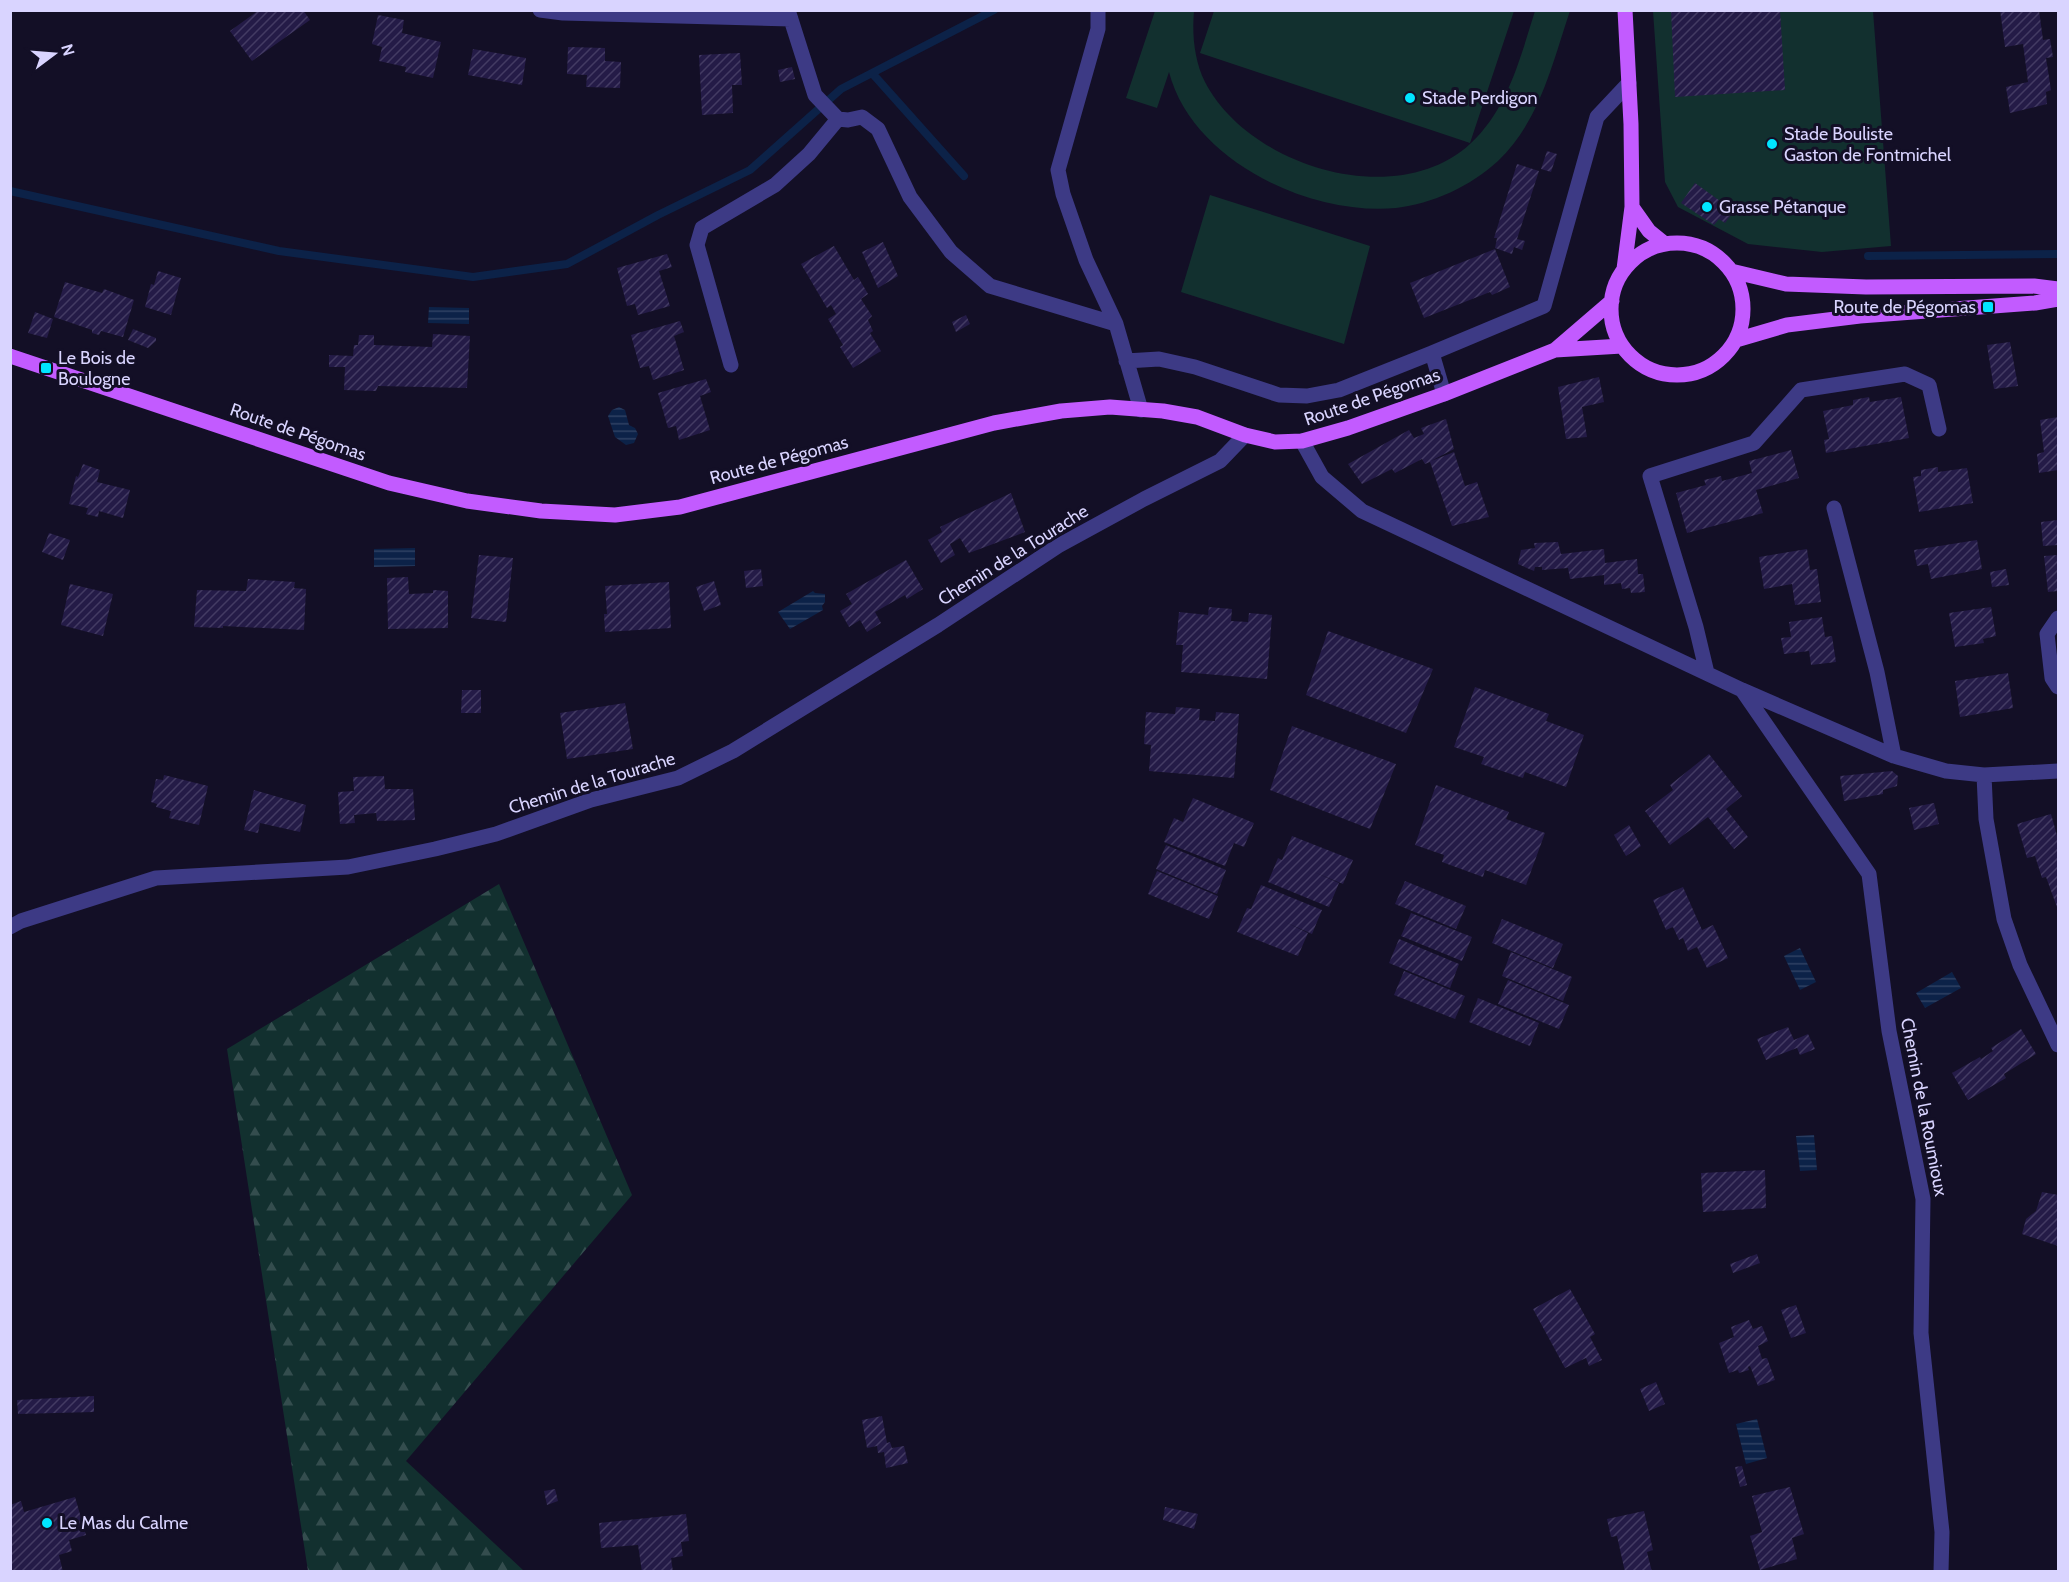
<svg xmlns="http://www.w3.org/2000/svg" width="2069" height="1582" viewBox="0 0 2069 1582" font-family="Cabin,sans-serif">
<defs>
<pattern id="forest-firs" width="22" height="20" patternUnits="userSpaceOnUse" patternTransform="scale(1.5)"><rect width="22" height="20" fill="#12302f"/><path d="M5 1l3.5 6h-7zM16 11l3.5 6h-7z" fill="#344d4e"/></pattern>
<pattern id="water-rules" width="6" height="5" patternUnits="userSpaceOnUse" patternTransform="scale(1.5)"><rect width="6" height="5" fill="#0c2248"/><path d="M0 2.5h6" fill="none" stroke="#2f4163"/></pattern>
<pattern id="building-hatch" width="6" height="6" patternUnits="userSpaceOnUse" patternTransform="scale(1.5)"><rect width="6" height="6" fill="#241b47"/><path d="M-1 1l2-2M0 6l6-6M5 7l2-2" fill="none" stroke="#433b63"/></pattern>
</defs>
<rect width="100%" height="100%" fill="#130f26"/>
<path fill="#12302f" d="M 1155,11 L 1194,11 C 1192,34 1194,60 1205,82 C 1248,166 1396,212 1470,144 C 1508,109 1520,58 1535,11 L 1570,11 C 1552,64 1540,121 1498,161 C 1471,186 1432,204 1396,208 C 1310,216 1192,161 1169,72 L 1157,108 L 1126,98 Z
M 1214,11 L 1214,10 L 1514,11 L 1470,143 L 1200,53 Z
M 1653,11 L 1873,11 L 1891,246 L 1822,252 L 1748,244 L 1678,207 L 1665,182 Z
M 1210,195 L 1370,246 L 1344,344 L 1181,292 Z"/>
<path fill="url(#forest-firs)" d="M 499,884 L 632,1195 L 406,1461 L 524,1571 L 308,1571 L 227,1049 Z"/>
<path fill="url(#water-rules)" d="M 429,307 L 469,308 L 469,324 L 428,323 Z
M 619,407 L 625,410 L 629,425 L 635,428 L 638,434 L 634,443 L 626,445 L 615,437 L 608,416 L 612,410 Z
M 415,548 L 415,566 L 374,567 L 374,549 Z
M 813,591 L 815,593 L 825,594 L 825,602 L 822,606 L 823,610 L 790,629 L 778,612 Z
M 1800,948 L 1816,982 L 1800,990 L 1784,956 Z
M 1952,972 L 1961,988 L 1925,1008 L 1916,993 Z
M 1814,1135 L 1817,1170 L 1800,1171 L 1796,1136 Z
M 1757,1419 L 1767,1458 L 1746,1464 L 1736,1424 Z"/>
<g fill="none" stroke-linecap="round" stroke-linejoin="round">
<path stroke="#0c2248" stroke-width="8" d="M 872,73 L 994,10
M 10,191 L 279,251 L 473,277 L 567,264 L 658,215 L 750,170 L 841,89 L 872,73 L 964,176
M 1868,256 L 2058,254"/>
</g>
<path fill="url(#building-hatch)" d="M 259,10 L 273,12 L 303,10 L 310,20 L 252,61 L 230,31 Z
M 1671,10 L 1780,10 L 1785,90 L 1675,97 Z
M 2000,10 L 2039,10 L 2043,40 L 2050,39 L 2053,57 L 2046,58 L 2051,90 L 2046,92 L 2047,104 L 2010,113 L 2006,87 L 2028,82 L 2023,44 L 2005,47 Z
M 378,15 L 404,20 L 402,33 L 441,42 L 433,78 L 405,72 L 406,67 L 379,61 L 382,47 L 372,44 Z
M 568,47 L 605,48 L 605,61 L 621,62 L 620,88 L 586,87 L 587,75 L 567,74 Z
M 473,49 L 526,58 L 522,85 L 468,75 Z
M 740,53 L 742,85 L 732,85 L 733,113 L 702,115 L 699,55 Z
M 792,67 L 795,79 L 780,82 L 778,70 Z
M 1547,151 L 1557,154 L 1551,172 L 1541,169 Z
M 1517,164 L 1539,171 L 1517,239 L 1525,241 L 1522,250 L 1514,247 L 1512,254 L 1495,248 L 1497,238 L 1494,238 Z
M 1695,183 L 1734,211 L 1725,223 L 1719,219 L 1714,225 L 1681,203 Z
M 883,242 L 898,276 L 878,288 L 862,252 Z
M 834,246 L 854,280 L 858,277 L 868,294 L 861,299 L 872,316 L 868,320 L 873,331 L 870,333 L 881,351 L 853,368 L 840,347 L 843,345 L 828,319 L 836,314 L 831,305 L 827,308 L 801,264 Z
M 1495,249 L 1510,287 L 1492,295 L 1490,292 L 1424,318 L 1410,283 Z
M 667,254 L 672,267 L 659,271 L 670,306 L 638,315 L 635,304 L 627,306 L 617,268 Z
M 158,271 L 181,278 L 171,315 L 145,307 L 151,284 L 154,285 Z
M 65,282 L 102,293 L 104,289 L 134,300 L 123,337 L 101,331 L 99,335 L 92,333 L 92,330 L 54,317 Z
M 35,312 L 53,319 L 47,338 L 28,333 Z
M 966,315 L 970,324 L 956,332 L 952,322 Z
M 680,321 L 684,332 L 674,336 L 684,370 L 653,380 L 649,366 L 640,368 L 631,335 Z
M 133,329 L 156,338 L 156,341 L 148,348 L 128,340 Z
M 433,334 L 470,336 L 467,388 L 378,386 L 376,391 L 344,390 L 345,367 L 329,367 L 329,355 L 353,356 L 354,345 L 358,345 L 359,335 L 374,335 L 374,345 L 432,347 Z
M 2010,342 L 2018,386 L 1994,389 L 1987,345 Z
M 1599,377 L 1604,402 L 1582,407 L 1587,437 L 1566,439 L 1558,387 Z
M 706,379 L 711,392 L 700,396 L 710,430 L 679,440 L 676,426 L 668,428 L 658,393 Z
M 1869,397 L 1870,402 L 1901,397 L 1909,438 L 1826,453 L 1824,440 L 1829,439 L 1823,411 L 1853,405 L 1853,400 Z
M 2058,417 L 2058,470 L 2039,473 L 2037,454 L 2044,452 L 2040,420 Z
M 1446,419 L 1454,449 L 1431,461 L 1454,452 L 1465,486 L 1477,482 L 1489,517 L 1452,526 L 1430,462 L 1425,464 L 1422,459 L 1395,473 L 1392,469 L 1362,484 L 1348,464 L 1409,430 L 1414,438 L 1424,434 L 1421,428 Z
M 1791,450 L 1799,478 L 1756,490 L 1763,513 L 1687,533 L 1676,493 L 1706,485 L 1704,480 L 1721,476 L 1722,481 L 1752,473 L 1749,461 Z
M 83,464 L 100,470 L 97,482 L 130,490 L 123,518 L 99,511 L 98,517 L 86,514 L 88,508 L 69,504 L 76,476 L 78,477 Z
M 1938,467 L 1938,472 L 1967,468 L 1973,503 L 1919,512 L 1913,477 L 1921,476 L 1921,470 Z
M 1011,493 L 1025,532 L 969,553 L 960,538 L 950,544 L 955,555 L 941,563 L 928,540 L 942,532 L 940,527 Z
M 2058,520 L 2058,545 L 2043,546 L 2041,522 Z
M 49,533 L 70,540 L 63,560 L 42,552 Z
M 1977,540 L 1982,569 L 1931,579 L 1928,564 L 1917,566 L 1914,550 Z
M 1558,542 L 1561,554 L 1604,549 L 1605,563 L 1637,559 L 1638,574 L 1643,574 L 1645,592 L 1631,593 L 1630,588 L 1622,589 L 1621,583 L 1604,585 L 1604,575 L 1570,579 L 1568,568 L 1542,570 L 1542,567 L 1535,567 L 1534,571 L 1518,564 L 1521,550 L 1535,548 L 1534,543 Z
M 1807,549 L 1810,570 L 1817,569 L 1821,602 L 1795,605 L 1792,584 L 1764,589 L 1759,557 Z
M 479,555 L 513,558 L 506,622 L 471,618 Z
M 2058,555 L 2058,591 L 2048,592 L 2044,556 Z
M 906,560 L 923,589 L 907,599 L 905,595 L 875,612 L 881,623 L 867,632 L 860,620 L 849,627 L 840,611 L 852,604 L 846,594 Z
M 761,569 L 763,586 L 746,588 L 744,571 Z
M 2006,569 L 2009,585 L 1992,587 L 1990,572 Z
M 408,577 L 409,594 L 433,593 L 433,590 L 448,591 L 448,628 L 388,629 L 387,578 Z
M 248,579 L 295,582 L 294,588 L 306,589 L 304,630 L 223,626 L 223,628 L 194,627 L 197,590 L 246,591 Z
M 714,581 L 721,605 L 704,611 L 696,587 Z
M 669,582 L 671,628 L 605,632 L 604,614 L 607,614 L 605,586 Z
M 70,584 L 113,594 L 103,636 L 61,625 Z
M 1209,607 L 1232,609 L 1231,621 L 1248,622 L 1249,613 L 1272,615 L 1267,679 L 1181,672 L 1183,645 L 1176,645 L 1179,612 L 1208,615 Z
M 1991,607 L 1996,636 L 1983,639 L 1984,643 L 1955,647 L 1949,613 Z
M 1822,617 L 1825,637 L 1832,636 L 1836,662 L 1811,665 L 1809,651 L 1784,654 L 1781,638 L 1791,637 L 1789,622 Z
M 1328,631 L 1433,669 L 1406,733 L 1306,695 Z
M 2008,673 L 2013,708 L 1960,717 L 1955,681 Z
M 1475,687 L 1549,714 L 1546,721 L 1584,735 L 1566,787 L 1525,772 L 1523,778 L 1481,764 L 1484,757 L 1454,747 Z
M 462,690 L 481,690 L 481,713 L 461,713 Z
M 625,703 L 633,749 L 567,759 L 560,713 Z
M 1176,707 L 1200,709 L 1199,720 L 1215,721 L 1216,712 L 1239,714 L 1234,778 L 1149,771 L 1151,745 L 1144,744 L 1146,712 L 1175,714 Z
M 1292,726 L 1396,764 L 1370,829 L 1270,790 Z
M 1709,754 L 1742,796 L 1726,809 L 1748,837 L 1734,849 L 1708,817 L 1670,845 L 1645,811 L 1673,790 L 1670,785 Z
M 1892,771 L 1898,776 L 1897,786 L 1883,790 L 1883,794 L 1844,801 L 1840,776 Z
M 164,775 L 208,786 L 199,825 L 169,818 L 171,811 L 156,807 L 157,804 L 151,802 L 156,779 L 163,780 Z
M 384,776 L 385,789 L 413,789 L 415,820 L 377,821 L 376,813 L 354,815 L 355,823 L 340,824 L 338,792 L 354,791 L 353,777 Z
M 1436,785 L 1509,812 L 1506,819 L 1545,833 L 1526,885 L 1485,870 L 1483,877 L 1442,862 L 1444,855 L 1415,845 Z
M 254,790 L 306,805 L 300,832 L 260,823 L 258,833 L 244,830 Z
M 1193,798 L 1254,823 L 1244,847 L 1234,843 L 1225,866 L 1164,842 L 1174,818 L 1183,822 Z
M 1934,803 L 1939,824 L 1914,830 L 1909,808 Z
M 2051,814 L 2058,839 L 2058,910 L 2046,877 L 2042,878 L 2035,856 L 2027,858 L 2017,824 Z
M 1629,825 L 1641,846 L 1626,856 L 1614,835 Z
M 1292,836 L 1353,860 L 1343,884 L 1314,872 L 1339,883 L 1329,907 L 1268,882 L 1278,858 L 1282,860 Z
M 1166,845 L 1226,870 L 1217,894 L 1156,869 Z
M 1157,871 L 1218,896 L 1209,919 L 1148,894 Z
M 1405,881 L 1466,906 L 1456,929 L 1395,904 Z
M 1261,885 L 1322,910 L 1312,934 L 1285,922 L 1308,933 L 1298,956 L 1237,932 L 1247,908 L 1251,909 Z
M 1683,887 L 1702,930 L 1713,925 L 1728,958 L 1707,968 L 1697,947 L 1688,951 L 1683,938 L 1679,940 L 1673,927 L 1666,930 L 1653,900 Z
M 1411,913 L 1472,937 L 1462,961 L 1401,936 Z
M 1502,919 L 1563,944 L 1553,968 L 1492,943 Z
M 1399,939 L 1459,964 L 1450,988 L 1389,963 Z
M 1511,952 L 1572,977 L 1563,1001 L 1502,976 Z
M 1404,971 L 1465,996 L 1455,1019 L 1394,995 Z
M 1508,980 L 1569,1005 L 1559,1029 L 1498,1004 Z
M 1478,998 L 1539,1023 L 1530,1046 L 1469,1022 Z
M 1788,1027 L 1794,1040 L 1808,1034 L 1815,1049 L 1800,1055 L 1797,1048 L 1766,1060 L 1757,1039 Z
M 2021,1029 L 2036,1054 L 2004,1074 L 2006,1078 L 1968,1100 L 1952,1073 L 1980,1057 L 1981,1059 L 1993,1051 L 1991,1048 Z
M 1765,1170 L 1766,1208 L 1703,1212 L 1701,1173 Z
M 2042,1192 L 2058,1195 L 2058,1246 L 2022,1234 L 2026,1219 L 2036,1211 Z
M 1757,1254 L 1760,1263 L 1733,1273 L 1730,1264 Z
M 1570,1289 L 1595,1334 L 1590,1337 L 1602,1360 L 1589,1366 L 1586,1358 L 1565,1368 L 1533,1309 Z
M 1796,1305 L 1806,1333 L 1791,1338 L 1781,1310 Z
M 1749,1320 L 1753,1329 L 1762,1326 L 1768,1341 L 1758,1346 L 1762,1359 L 1767,1358 L 1775,1380 L 1758,1386 L 1750,1366 L 1748,1367 L 1749,1370 L 1739,1373 L 1738,1370 L 1729,1373 L 1719,1343 L 1734,1337 L 1731,1327 Z
M 1656,1382 L 1665,1404 L 1649,1411 L 1640,1389 Z
M 94,1396 L 94,1412 L 18,1414 L 17,1400 Z
M 882,1416 L 887,1443 L 890,1442 L 892,1448 L 904,1446 L 908,1463 L 886,1468 L 884,1452 L 878,1453 L 877,1446 L 867,1448 L 862,1420 Z
M 1742,1466 L 1747,1485 L 1740,1487 L 1735,1467 Z
M 1790,1487 L 1804,1534 L 1792,1538 L 1797,1559 L 1760,1570 L 1750,1536 L 1762,1532 L 1752,1496 Z
M 555,1489 L 558,1501 L 547,1505 L 544,1491 Z
M 75,1497 L 86,1535 L 69,1540 L 72,1551 L 59,1555 L 63,1572 L 10,1571 L 10,1505 L 21,1501 L 24,1512 Z
M 1165,1507 L 1198,1514 L 1194,1529 L 1163,1520 Z
M 1644,1511 L 1653,1550 L 1647,1552 L 1652,1572 L 1625,1572 L 1617,1536 L 1611,1537 L 1607,1519 Z
M 686,1514 L 689,1541 L 681,1542 L 683,1556 L 671,1558 L 673,1572 L 642,1572 L 638,1545 L 601,1548 L 599,1523 Z"/>
<g fill="none" stroke-linecap="round" stroke-linejoin="round">
<path stroke="#3d3a85" stroke-width="15" d="M 540,10 L 563,13 L 791,19
M 788,10 L 815,95 L 838,119 L 848,120 L 862,117 L 878,129 L 910,197 L 951,252 L 990,286 L 1116,324 L 1141,410
M 1098,10 L 1098,29 L 1058,170 L 1063,194 L 1086,260 L 1116,324
M 1126,361 L 1159,359 L 1195,367 L 1279,395 L 1307,396 L 1339,390 L 1432,353
M 731,365 L 697,245 L 702,228 L 775,185 L 809,154 L 838,119
M 1444,394 L 1432,353 L 1544,306 L 1597,117 L 1629,83
M 1302,441 L 1322,477 L 1362,511 L 1742,690 L 1894,756 L 1946,771 L 1984,775 L 2058,771
M 1834,508 L 1877,672 L 1894,756
M 2058,618 L 2047,634 L 2052,678 L 2058,687
M 1707,673 L 1696,627 L 1650,476 L 1754,443 L 1801,390 L 1905,374 L 1929,385 L 1939,429
M 1742,690 L 1869,874 L 1889,1031 L 1923,1199 L 1921,1333 L 1942,1532 L 1941,1572
M 1984,775 L 1986,819 L 2004,919 L 2020,965 L 2058,1045
M 10,927 L 21,921 L 156,878 L 348,867 L 435,849 L 496,834 L 591,800 L 678,778 L 733,751 L 938,625 L 1058,546 L 1144,499 L 1220,461 L 1245,435"/>
<path stroke="#c25bff" stroke-width="15" d="M 1632,207 L 1649,231 L 1665,244
M1611 309a66 66 0 1 1 132 0a66 66 0 1 1-132 0Z
M 1624,269 L 1632,207 L 1631,124 L 1625,10
M 1731,271 L 1786,284 L 1866,287 L 2034,286 L 2058,289
M 1736,340 L 1787,325 L 1860,316 L 2035,303 L 2058,299
M 1555,350 L 1612,301
M 10,356 L 389,483 L 467,501 L 541,511 L 615,515 L 680,507 L 994,423 L 1061,411 L 1110,407 L 1163,411 L 1197,417 L 1245,435 L 1275,442 L 1302,441 L 1348,428 L 1444,394 L 1555,350 L 1622,346"/>
</g>
<g fill="#00e5ff" stroke="#130f26" stroke-width="2">
<circle cx="1410" cy="98" r="6"/>
<circle cx="1772" cy="144" r="6"/>
<circle cx="1707" cy="207" r="6"/>
<rect x="1982" y="301" width="12" height="12" rx="3"/>
<rect x="40" y="362" width="12" height="12" rx="3"/>
<circle cx="47" cy="1523" r="6"/>
</g>
<g text-anchor="middle" stroke-width="6" stroke-linejoin="round" paint-order="stroke">
<g font-size="18" fill="#d9d4ff" stroke="#130f26" text-anchor="start">
<text x="1422" y="104">Stade Perdigon</text>
<text x="1784" y="140">Stade Bouliste<tspan x="1784" dy="21">Gaston de Fontmichel</tspan></text>
<text x="1719" y="213">Grasse Pétanque</text>
<text x="1976" y="313" text-anchor="end">Route de Pégomas</text>
<text x="58" y="364">Le Bois de<tspan x="58" dy="21">Boulogne</tspan></text>
<text x="59" y="1529">Le Mas du Calme</text>
</g>
<g font-size="18" fill="#d9d4ff" stroke="#130f26">
<text transform="translate(1372 397) rotate(-19)" y="6">Route de Pégomas</text>
<text transform="translate(298 432) rotate(19)" y="6">Route de Pégomas</text>
<text transform="translate(779 460) rotate(-15)" y="6">Route de Pégomas</text>
<text transform="translate(1013 555) rotate(-32)" y="6">Chemin de la Tourache</text>
<text transform="translate(592 783) rotate(-17)" y="6">Chemin de la Tourache</text>
<text transform="translate(1924 1107) rotate(79)" y="6">Chemin de la Roumioux</text>
</g>
</g>
<rect width="2069" height="1582" fill="none" stroke="#d9d4ff" stroke-width="24"/>
<g transform="translate(54 54) rotate(74)" stroke="#130f26" stroke-width="4.5" paint-order="stroke">
<path d="M0-4.5L10 22L0 15L-10 22Z" fill="#d9d4ff"/>
<text y="-9" font-size="16" font-weight="bold" text-anchor="middle" fill="#d9d4ff">N</text>
</g>
</svg>
